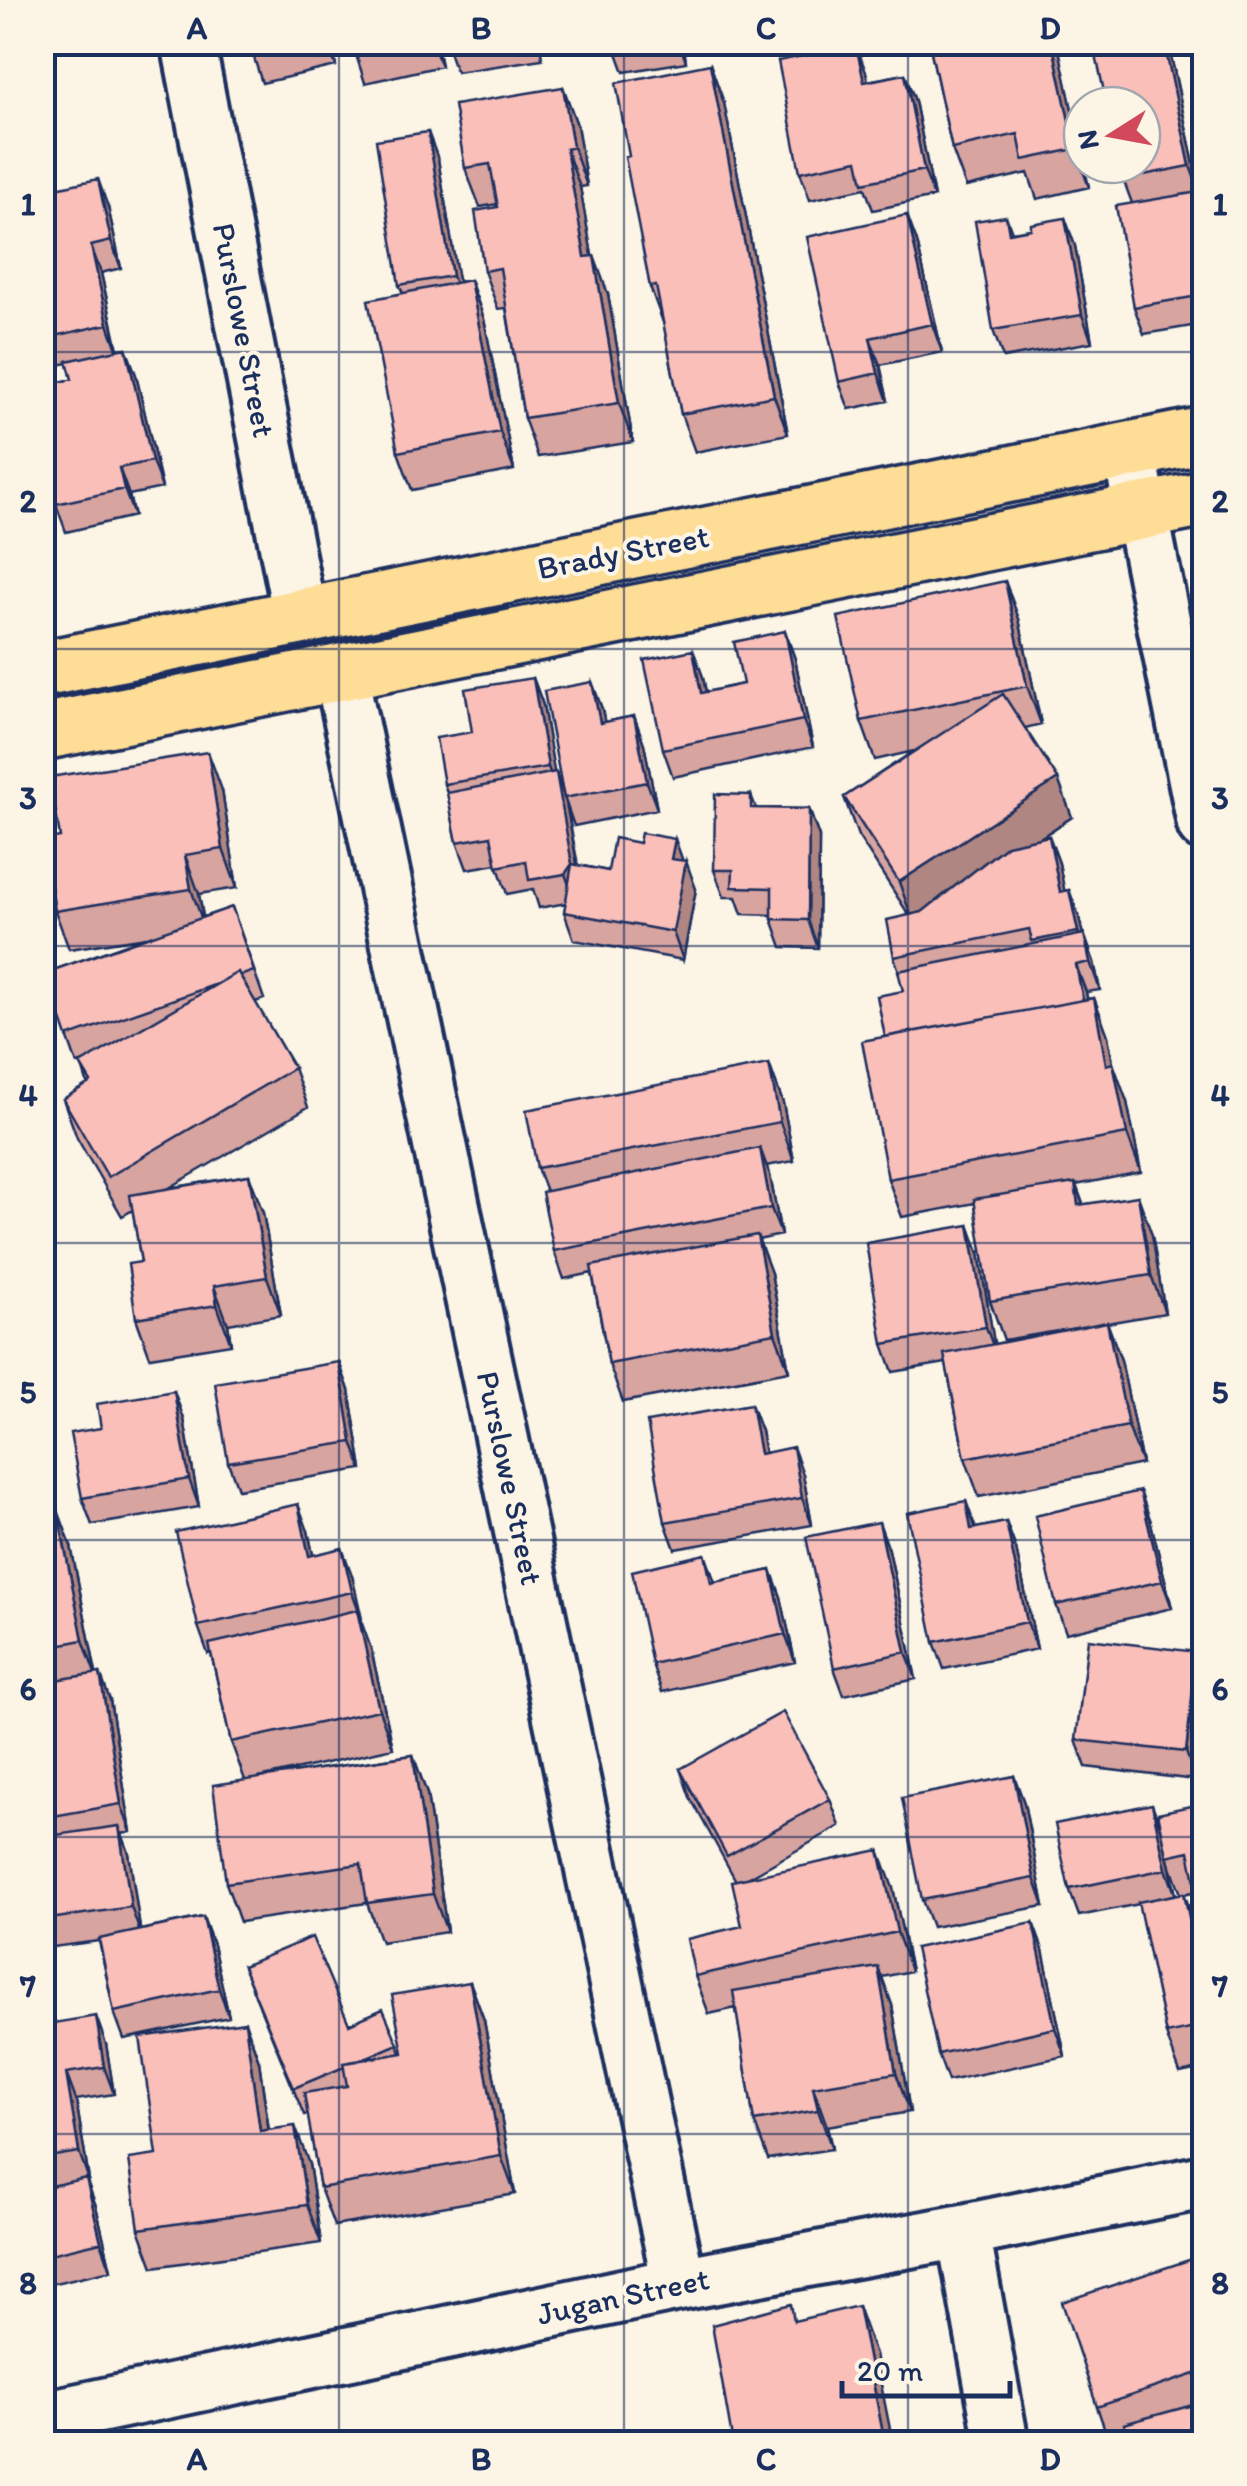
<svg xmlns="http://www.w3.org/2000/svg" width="1247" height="2486" viewBox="0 0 1247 2486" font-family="Itim,sans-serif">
<rect width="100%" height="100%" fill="#fcf5e5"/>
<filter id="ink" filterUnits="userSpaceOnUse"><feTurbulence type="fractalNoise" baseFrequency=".01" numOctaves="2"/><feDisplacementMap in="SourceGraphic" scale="20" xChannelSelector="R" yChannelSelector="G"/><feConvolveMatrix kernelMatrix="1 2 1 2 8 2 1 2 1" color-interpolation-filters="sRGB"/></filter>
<g filter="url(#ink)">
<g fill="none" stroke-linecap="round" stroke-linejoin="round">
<g stroke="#1b2f5e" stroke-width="60">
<path id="minor" d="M 188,42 L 300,617
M 1129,450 L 1204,824
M 341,673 L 679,2284
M 963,2231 L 1002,2444
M 42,2418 L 679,2284 L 963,2231 L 1204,2182"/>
</g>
<g stroke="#1b2f5e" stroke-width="62">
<path id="primary" d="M 42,669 L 1204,435
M 42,732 L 1204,499"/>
</g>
<use href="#minor" stroke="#fcf5e5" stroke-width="52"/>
<use href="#primary" stroke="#fedd96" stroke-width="55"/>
</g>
<path fill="#d8a4a0" stroke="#1b2f5e" stroke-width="2.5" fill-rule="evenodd" d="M 249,42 L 331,42 L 336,66 L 262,83 Z
M 352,42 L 436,42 L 441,66 L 365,83 Z
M 446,42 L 540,42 L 542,59 L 456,72 Z
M 613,42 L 683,42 L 686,62 L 624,72 Z
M 929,42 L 1057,42 L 1082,156 L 1082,165 L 1089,187 L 1037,199 L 1028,173 L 966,187 L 952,149 Z
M 1168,42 L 1200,192 L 1204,191 L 1204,324 L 1144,334 L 1134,307 L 1132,203 L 1123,179 Z
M 710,64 L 724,103 L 788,434 L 695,452 L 681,414 L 664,325 L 650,287 L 629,156 Z
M 866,72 L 867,81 L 905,74 L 915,101 L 934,197 L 873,210 L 865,188 L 810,200 L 800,172 Z
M 42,79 L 48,106 L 42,107 Z
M 563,87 L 577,125 L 587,186 L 580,187 L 592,256 L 608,294 L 633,442 L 538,457 L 524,418 L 506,308 L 498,309 L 484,271 L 497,204 L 480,207 L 465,168 Z
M 42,119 L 58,188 L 108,207 L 121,268 L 101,273 L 118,349 L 126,348 L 136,375 L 162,488 L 129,495 L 134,516 L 66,532 L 56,504 L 72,379 L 68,363 L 42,368 L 42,239 L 46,238 L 42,223 Z
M 438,159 L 458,282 L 470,280 L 484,319 L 514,470 L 412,490 L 398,452 L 403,293 L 399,285 Z
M 1006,216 L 1012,232 L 1031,229 L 1065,218 L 1075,246 L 1092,342 L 1003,358 L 993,330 Z
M 917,242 L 942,352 L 880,365 L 888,401 L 849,409 L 839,382 Z
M 1019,619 L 1041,724 L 1025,728 L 1072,817 L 1040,838 L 1049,836 L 1059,863 L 1064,891 L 1069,890 L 1079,917 L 1083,935 L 1084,934 L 1094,962 L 1100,990 L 1086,992 L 1087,999 L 1094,998 L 1108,1036 L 1112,1063 L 1127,1102 L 1141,1172 L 1076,1185 L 1083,1204 L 1152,1235 L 1165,1313 L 1107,1323 L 1121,1360 L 1142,1464 L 979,1497 L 965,1458 L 946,1363 L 893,1372 L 883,1344 L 969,1225 L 979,1253 L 994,1344 L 1082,1327 L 1004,1340 L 990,1301 L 975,1203 L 902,1217 L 888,1179 L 885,1037 L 903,991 L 899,971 L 894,957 L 909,915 L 858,836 L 844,797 L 914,751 L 875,760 L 861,721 Z
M 785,631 L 795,659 L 813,747 L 673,777 L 663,749 L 693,650 L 703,677 L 706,692 L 743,684 Z
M 533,678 L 543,705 L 554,773 L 564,795 L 592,682 L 602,709 L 604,722 L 634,716 L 644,744 L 657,809 L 574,826 L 566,803 L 578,865 L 608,871 L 683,861 L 696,889 L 683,960 L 574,940 L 564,912 L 566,903 L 539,908 L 533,889 L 507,894 L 497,864 L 467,869 L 457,842 L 448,795 L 444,784 L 472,732 Z
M 222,790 L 237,888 L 199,894 L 203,917 L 232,907 L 264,999 L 255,1002 L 294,1068 L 308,1107 L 169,1188 L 249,1175 L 263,1213 L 281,1315 L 228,1324 L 231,1344 L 150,1357 L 136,1318 L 141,1262 L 133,1210 L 122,1216 L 77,1138 L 63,1099 L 88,1085 L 81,1063 L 77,1064 L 45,973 L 146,937 L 69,949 L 55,911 L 60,837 Z
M 751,795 L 756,808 L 809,809 L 819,837 L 818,948 L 782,947 L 772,919 L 772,915 L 742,914 L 736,897 L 724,897 L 714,870 Z
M 769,1064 L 783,1103 L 794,1161 L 766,1166 L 770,1175 L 781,1235 L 758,1240 L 771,1273 L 789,1371 L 623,1402 L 609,1364 L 592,1273 L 564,1279 L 554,1251 L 546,1191 L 537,1168 Z
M 339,1362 L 349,1390 L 362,1469 L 238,1489 L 228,1462 Z
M 184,1419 L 199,1507 L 92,1525 L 82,1498 Z
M 761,1431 L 765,1453 L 803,1474 L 812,1525 L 675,1549 L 665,1522 Z
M 57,1508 L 71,1546 L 96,1673 L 110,1700 L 131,1832 L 122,1834 L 129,1853 L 140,1930 L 203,1917 L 213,1945 L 229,2017 L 124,2039 L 114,2012 L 99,1941 L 53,1947 L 42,1922 L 42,1510 Z
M 1150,1519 L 1172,1608 L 1066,1633 L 1056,1605 Z
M 1006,1522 L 1016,1549 L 1037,1649 L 944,1669 L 934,1642 L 976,1528 Z
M 308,1531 L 313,1555 L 352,1575 L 360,1619 L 371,1649 L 393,1748 L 259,1778 L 413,1755 L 427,1794 L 447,1932 L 381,1942 L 367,1903 L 240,1922 L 226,1883 L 245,1780 L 231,1742 L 211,1653 L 208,1654 L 198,1626 Z
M 889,1550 L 916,1679 L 844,1695 L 834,1668 Z
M 771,1570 L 781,1597 L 795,1662 L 662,1692 L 652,1664 L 715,1582 Z
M 1204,1672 L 1196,1780 L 1086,1767 L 1076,1740 Z
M 680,1769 L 830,1799 L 840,1826 L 746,1879 L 893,1888 L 911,1971 L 882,1977 L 892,2005 L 910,2112 L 827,2126 L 832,2149 L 768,2159 L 754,2121 L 736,2008 L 709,2014 L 695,1976 L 742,1926 L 736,1881 L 690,1797 Z
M 1014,1776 L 1024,1803 L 1044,1906 L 932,1927 L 922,1900 Z
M 1204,1803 L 1197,1891 L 1184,1894 L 1200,1941 L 1204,1939 L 1204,2068 L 1180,2073 L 1166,2034 L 1139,1904 L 1079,1916 L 1069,1889 L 1161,1828 ZM 1168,1858 L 1181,1894 L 1176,1895 Z
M 1033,1923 L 1043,1950 L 1065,2056 L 948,2081 L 938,2054 Z
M 243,1966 L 349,2024 L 398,2044 L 401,2053 L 470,1982 L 484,2020 L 515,2194 L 334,2226 L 320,2188 L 308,2114 L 304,2115 Z
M 245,2022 L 259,2061 L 269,2130 L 309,2164 L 321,2243 L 153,2267 L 139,2229 L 157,2155 Z
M 42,2025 L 106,2044 L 114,2094 L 76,2100 L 89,2180 L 86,2180 L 96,2206 L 111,2270 L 42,2286 L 42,2188 L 63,2184 L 42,2187 Z
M 1204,2255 L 1204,2444 L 1128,2440 L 1116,2444 L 1110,2444 L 1097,2407 Z"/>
<path fill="#b08682" stroke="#1b2f5e" stroke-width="2.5" d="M 327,42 L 331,42 L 336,66 Z
M 432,42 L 436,42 L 441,66 Z
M 679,42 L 683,42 L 686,62 Z
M 1052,42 L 1057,42 L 1059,49 L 1082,156 L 1082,165 L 1084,165 L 1089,187 L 1075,149 Z
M 1164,42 L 1168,42 L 1200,193 L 1190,166 Z
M 856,45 L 866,72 L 874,109 L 864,82 Z
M 710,64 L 724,103 L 788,434 L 774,396 Z
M 905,74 L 915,101 L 934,197 L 924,170 Z
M 42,79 L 48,106 L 42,92 Z
M 563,87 L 577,125 L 587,186 L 573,147 Z
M 42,119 L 62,206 L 47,168 L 42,145 Z
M 428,132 L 438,159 L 462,304 L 452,276 Z
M 566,149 L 580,187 L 599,295 L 585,257 Z
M 98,179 L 108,207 L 121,268 L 111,241 Z
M 907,215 L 917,242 L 942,352 L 932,324 Z
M 1065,218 L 1075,246 L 1092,342 L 1082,315 Z
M 91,246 L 101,273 L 118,352 L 108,324 Z
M 594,256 L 608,294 L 633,442 L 619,403 Z
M 470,280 L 484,319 L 514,470 L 500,432 Z
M 870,338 L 880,365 L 888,401 L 878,373 Z
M 126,348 L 136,375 L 162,488 L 152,461 Z
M 119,468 L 129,495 L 134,516 L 124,489 Z
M 1005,581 L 1019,619 L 1041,724 L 1027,686 Z
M 785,631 L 795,659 L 813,747 L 803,720 Z
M 693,650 L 703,677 L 711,721 L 701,693 Z
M 533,678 L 543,705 L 558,794 L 548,767 Z
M 592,682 L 602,709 L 610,750 L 600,723 Z
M 634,716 L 644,744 L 657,809 L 647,782 Z
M 208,752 L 222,790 L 237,888 L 223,849 Z
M 556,772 L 566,803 L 582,892 L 575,901 L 565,874 Z
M 1058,779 L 1072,817 L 913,921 L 899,882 Z
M 809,809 L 819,837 L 818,948 L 808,920 Z
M 1049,836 L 1059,863 L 1070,919 L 1060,892 Z
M 675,839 L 685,867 L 686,861 L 696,889 L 683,960 L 673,932 L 671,859 Z
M 185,855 L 199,894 L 205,928 L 191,889 Z
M 1069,890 L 1079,917 L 1088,959 L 1078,932 Z
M 1084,934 L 1094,962 L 1100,990 L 1090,962 Z
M 1076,965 L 1086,992 L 1093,1029 L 1083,1001 Z
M 1094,998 L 1108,1036 L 1120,1103 L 1106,1065 Z
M 1113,1063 L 1127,1102 L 1141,1172 L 1127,1134 Z
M 769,1064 L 783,1103 L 794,1161 L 780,1122 Z
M 760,1148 L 770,1175 L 781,1235 L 771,1208 Z
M 249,1175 L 263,1213 L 281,1315 L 267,1277 Z
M 1075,1183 L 1089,1221 L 1078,1205 Z
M 1138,1196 L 1152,1235 L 1165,1313 L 1151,1275 Z
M 969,1225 L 979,1253 L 996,1354 L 986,1327 Z
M 757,1235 L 771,1273 L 789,1371 L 775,1333 Z
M 214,1286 L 228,1324 L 231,1344 L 217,1305 Z
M 1107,1322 L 1121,1360 L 1142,1464 L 1128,1426 Z
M 339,1362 L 349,1390 L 362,1469 L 352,1442 Z
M 174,1391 L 184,1419 L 199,1507 L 189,1479 Z
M 751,1404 L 761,1431 L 770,1481 L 760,1454 Z
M 793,1447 L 803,1474 L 812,1525 L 802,1498 Z
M 1140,1491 L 1150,1519 L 1172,1608 L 1162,1581 Z
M 966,1501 L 976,1529 L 971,1529 Z
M 298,1504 L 308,1531 L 319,1583 L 309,1556 Z
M 57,1508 L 71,1546 L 97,1679 L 83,1640 Z
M 879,1522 L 889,1550 L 916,1679 L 906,1652 Z
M 1006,1522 L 1016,1549 L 1037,1649 L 1027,1622 Z
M 342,1548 L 352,1575 L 362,1619 L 352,1592 Z
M 705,1554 L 715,1582 L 711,1583 Z
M 771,1570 L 781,1597 L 795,1662 L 785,1634 Z
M 357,1610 L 371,1649 L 393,1748 L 379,1710 Z
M 1197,1652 L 1204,1672 L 1204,1702 L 1196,1780 L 1186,1752 Z
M 100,1673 L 110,1700 L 131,1832 L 121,1804 Z
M 413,1755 L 427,1794 L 447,1932 L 433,1894 Z
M 1014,1776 L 1024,1803 L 1044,1906 L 1034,1878 Z
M 1152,1804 L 1162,1831 L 1176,1896 L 1166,1869 Z
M 119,1826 L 129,1853 L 141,1935 L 131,1907 Z
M 879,1850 L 893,1888 L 911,1971 L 897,1932 Z
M 1184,1893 L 1198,1932 L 1204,1963 L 1194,1942 Z
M 203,1917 L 213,1945 L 229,2017 L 219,1989 Z
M 1033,1923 L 1043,1950 L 1065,2056 L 1055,2028 Z
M 878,1967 L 892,2005 L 910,2112 L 896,2073 Z
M 470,1982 L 484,2020 L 515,2194 L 501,2156 Z
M 96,2016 L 106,2044 L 114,2094 L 104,2067 Z
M 245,2022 L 259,2061 L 274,2169 L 260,2131 Z
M 66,2073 L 76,2100 L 89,2180 L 79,2152 Z
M 813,2087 L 827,2126 L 832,2149 L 818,2110 Z
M 295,2126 L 309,2164 L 321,2243 L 307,2205 Z
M 86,2178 L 96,2206 L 111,2270 L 101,2242 Z
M 858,2306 L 875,2354 L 893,2444 L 885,2444 Z"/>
<path fill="#fbbfba" stroke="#1b2f5e" stroke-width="2.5" d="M 249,42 L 310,42 L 252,55 Z
M 352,42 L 411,42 L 355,55 Z
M 929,42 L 1052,42 L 1075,149 L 1023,160 L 1018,134 L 952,149 Z
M 1093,42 L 1164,42 L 1190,166 L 1123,179 L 1120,165 L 1142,165 L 1142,105 L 1107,105 Z
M 856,45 L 864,82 L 905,74 L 924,170 L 863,183 L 858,160 L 800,172 L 778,61 Z
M 710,64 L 774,396 L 681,414 L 656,286 L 650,287 L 625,157 L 629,156 L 616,83 Z
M 563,87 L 573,147 L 566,149 L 585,257 L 594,256 L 619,403 L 524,418 L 500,268 L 484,271 L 475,211 L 498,207 L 490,164 L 465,168 L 454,105 Z
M 428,132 L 452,276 L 399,285 L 376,140 Z
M 42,145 L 47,168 L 42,169 Z
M 98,179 L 111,241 L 91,246 L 108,324 L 42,339 L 42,239 L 46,238 L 42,223 L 42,191 Z
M 1204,191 L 1204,295 L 1134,307 L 1116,206 Z
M 907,215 L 932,324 L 870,338 L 878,373 L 839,382 L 807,237 Z
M 1006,216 L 1009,233 L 1031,229 L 1031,224 L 1065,218 L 1082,315 L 993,330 L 975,221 Z
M 470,280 L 500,432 L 398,452 L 368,300 Z
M 126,348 L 152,461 L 119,468 L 124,489 L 56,504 L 42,443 L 42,386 L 72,379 L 67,361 Z
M 1005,581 L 1027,686 L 861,721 L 838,617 Z
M 785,631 L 803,720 L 663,749 L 644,660 L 693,650 L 701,693 L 743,684 L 734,642 Z
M 533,678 L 548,767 L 444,784 L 436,738 L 472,732 L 465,689 Z
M 592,682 L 600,723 L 634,716 L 647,782 L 564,798 L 544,691 Z
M 1003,694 L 1058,779 L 899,882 L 844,797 Z
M 208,752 L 223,849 L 185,855 L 191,889 L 55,911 L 44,840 L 60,837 L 50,777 Z
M 556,772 L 572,864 L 565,874 L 529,880 L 526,861 L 497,867 L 491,836 L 457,842 L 447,793 Z
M 715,794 L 751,795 L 751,808 L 809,809 L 808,920 L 772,919 L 772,888 L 732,887 L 733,870 L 714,870 Z
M 641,833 L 675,839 L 671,859 L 686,861 L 673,932 L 564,912 L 572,864 L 608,871 L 614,838 L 639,843 Z
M 1049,836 L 1060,892 L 1069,890 L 1078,932 L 1032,941 L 1029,929 L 894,957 L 887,920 L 922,912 L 1007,845 Z
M 232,907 L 254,971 L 240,976 L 238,972 L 217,984 L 67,1037 L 45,973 Z
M 1084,934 L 1090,962 L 1076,965 L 1083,1000 L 885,1037 L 877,996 L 903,991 L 898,971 Z
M 238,972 L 294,1068 L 108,1177 L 63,1099 L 91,1082 L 80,1064 Z
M 1094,998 L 1106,1065 L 1113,1063 L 1127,1134 L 888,1179 L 862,1041 Z
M 769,1064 L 780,1122 L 537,1168 L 526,1110 Z
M 760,1148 L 771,1208 L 554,1251 L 542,1192 Z
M 249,1175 L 267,1277 L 214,1286 L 217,1305 L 136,1318 L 128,1264 L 141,1262 L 130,1195 Z
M 1075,1183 L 1078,1205 L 1138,1196 L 1151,1275 L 990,1301 L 974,1199 Z
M 969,1225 L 986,1327 L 883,1344 L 866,1243 Z
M 757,1235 L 775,1333 L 609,1364 L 591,1266 Z
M 1107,1322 L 1128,1426 L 965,1458 L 944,1354 Z
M 339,1362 L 352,1442 L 228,1462 L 215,1383 Z
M 174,1391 L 189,1479 L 82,1498 L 70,1433 L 101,1428 L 97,1404 Z
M 751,1404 L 760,1454 L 793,1447 L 802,1498 L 665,1522 L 647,1422 Z
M 1140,1491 L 1162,1581 L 1056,1605 L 1035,1516 Z
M 966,1501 L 971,1529 L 1006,1522 L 1027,1622 L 934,1642 L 907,1513 Z
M 298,1504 L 309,1556 L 342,1548 L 352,1592 L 198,1626 L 176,1532 Z
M 57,1508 L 83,1640 L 42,1648 L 42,1510 Z
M 879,1522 L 906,1652 L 834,1668 L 806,1537 Z
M 705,1554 L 711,1583 L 771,1570 L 785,1634 L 652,1664 L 632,1571 Z
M 357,1610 L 379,1710 L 231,1742 L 209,1644 Z
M 1088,1639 L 1197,1652 L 1186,1752 L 1076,1740 Z
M 100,1673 L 121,1804 L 42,1818 L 42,1682 Z
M 783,1712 L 830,1799 L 727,1856 L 680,1769 Z
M 413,1755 L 433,1894 L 367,1903 L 361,1864 L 226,1883 L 213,1785 Z
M 1014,1776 L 1034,1878 L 922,1900 L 902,1798 Z
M 1204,1803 L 1204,1928 L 1189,1851 L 1167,1856 L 1158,1813 Z
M 1152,1804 L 1166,1869 L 1069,1889 L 1055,1824 Z
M 119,1826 L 131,1907 L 43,1920 L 42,1837 Z
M 879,1850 L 897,1932 L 695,1976 L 687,1939 L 742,1926 L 732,1881 Z
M 1184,1893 L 1194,1942 L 1204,1939 L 1204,2026 L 1166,2034 L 1138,1902 Z
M 203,1917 L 219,1989 L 114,2012 L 99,1939 Z
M 1033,1923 L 1055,2028 L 938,2054 L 915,1948 Z
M 312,1937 L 349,2024 L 383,2009 L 398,2044 L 358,2061 L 343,2063 L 344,2067 L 294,2088 L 243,1966 Z
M 878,1967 L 896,2073 L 813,2087 L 818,2110 L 754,2121 L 733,1991 Z
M 470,1982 L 501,2156 L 320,2188 L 304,2093 L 347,2086 L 343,2063 L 403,2053 L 392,1995 Z
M 96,2016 L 104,2067 L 66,2073 L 79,2152 L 42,2158 L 42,2025 Z
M 245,2022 L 260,2131 L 295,2126 L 307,2205 L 139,2229 L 129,2159 L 157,2155 L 140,2037 Z
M 86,2178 L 101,2242 L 42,2256 L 42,2188 Z
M 1204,2255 L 1204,2371 L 1097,2407 L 1062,2302 Z
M 791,2304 L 794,2321 L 858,2306 L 885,2444 L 733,2444 L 712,2325 Z
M 1204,2402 L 1204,2444 L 1129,2444 L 1124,2424 Z
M 640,2431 L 642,2444 L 569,2444 Z"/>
</g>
<path fill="none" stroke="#1b2f5e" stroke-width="2.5" stroke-opacity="0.55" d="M 339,42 L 339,2444M 624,42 L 624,2444M 908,42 L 908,2444M 42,352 L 1204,352M 42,649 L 1204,649M 42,946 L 1204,946M 42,1243 L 1204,1243M 42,1540 L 1204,1540M 42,1837 L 1204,1837M 42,2134 L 1204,2134"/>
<g text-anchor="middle" stroke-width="8" stroke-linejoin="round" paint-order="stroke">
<g font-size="32" fill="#1b2f5e" stroke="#fcf5e5">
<text transform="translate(244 330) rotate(79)" y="11">Purslowe Street</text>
<text transform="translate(623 552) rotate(-11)" y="11">Brady Street</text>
<text transform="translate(510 1478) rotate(78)" y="11">Purslowe Street</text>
<text transform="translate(623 2296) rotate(-12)" y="11">Jugan Street</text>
</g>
</g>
<rect width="1247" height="2486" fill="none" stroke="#fcf5e5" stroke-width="110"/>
<g transform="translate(1112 135) rotate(259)"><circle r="48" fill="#fcf5e5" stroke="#a2a6af" stroke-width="2.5"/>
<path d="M0-8L18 38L0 25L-18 38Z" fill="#d1495b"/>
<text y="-15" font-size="28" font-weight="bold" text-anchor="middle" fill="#1b2f5e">N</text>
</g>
<path d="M842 2381v15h168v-15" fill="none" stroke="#1b2f5e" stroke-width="5"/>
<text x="857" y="2381" font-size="30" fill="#1b2f5e" stroke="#fcf5e5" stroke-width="8" paint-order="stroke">20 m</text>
<rect x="55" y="55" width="1137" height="2376" fill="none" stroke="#1b2f5e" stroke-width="4"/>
<g font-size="32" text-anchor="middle" font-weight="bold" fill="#1b2f5e">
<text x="197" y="39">A</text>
<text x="481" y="39">B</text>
<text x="766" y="39">C</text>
<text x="1050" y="39">D</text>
<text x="28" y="215">1</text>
<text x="1220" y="215">1</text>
<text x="28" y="512">2</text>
<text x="1220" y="512">2</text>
<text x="28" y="809">3</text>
<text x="1220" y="809">3</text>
<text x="28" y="1106">4</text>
<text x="1220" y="1106">4</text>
<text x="28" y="1403">5</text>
<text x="1220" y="1403">5</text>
<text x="28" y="1700">6</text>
<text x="1220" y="1700">6</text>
<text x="28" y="1997">7</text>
<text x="1220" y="1997">7</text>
<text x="28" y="2294">8</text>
<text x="1220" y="2294">8</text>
<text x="197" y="2470">A</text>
<text x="481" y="2470">B</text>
<text x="766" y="2470">C</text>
<text x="1050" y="2470">D</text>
</g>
</svg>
